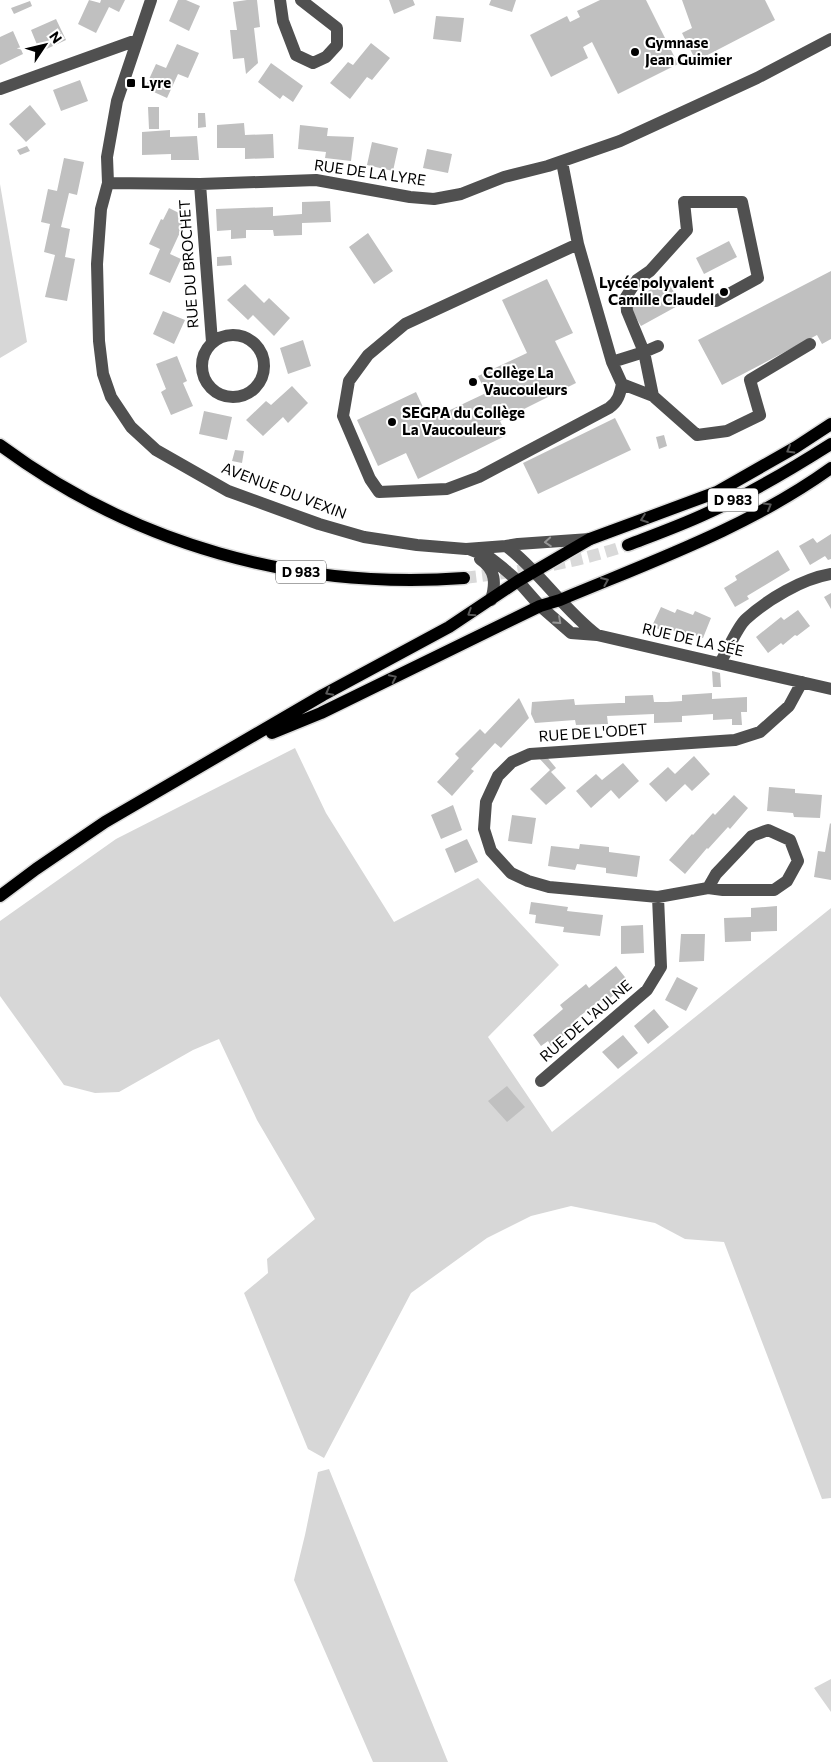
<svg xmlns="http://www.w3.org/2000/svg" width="831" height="1762" viewBox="0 0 831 1762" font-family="Commissioner,sans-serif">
<rect width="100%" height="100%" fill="#fff"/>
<path fill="#d7d7d7" d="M 0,184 L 27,342 L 0,358 Z
M 295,748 L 326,813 L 394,922 L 478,878 L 559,965 L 488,1037 L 552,1132 L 831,908 L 831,1498 L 822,1499 L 724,1242 L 685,1239 L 655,1223 L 571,1206 L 531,1216 L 487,1238 L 411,1293 L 324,1458 L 308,1449 L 244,1293 L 268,1273 L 267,1259 L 315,1219 L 257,1120 L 219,1039 L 193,1050 L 119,1092 L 95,1093 L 64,1085 L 0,996 L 0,921 L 116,839 Z
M 329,1469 L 448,1762 L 373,1762 L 294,1580 L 305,1535 L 318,1472 Z
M 831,1679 L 831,1712 L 814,1688 Z"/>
<path fill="#c0c0c0" d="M 89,0 L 100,3 L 101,0 L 125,0 L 119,12 L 109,7 L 96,33 L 78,24 Z
M 178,0 L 186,0 L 200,6 L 189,31 L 169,21 Z
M 247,0 L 257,0 L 260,27 L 254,28 L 258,63 L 246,74 L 244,58 L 233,59 L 230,30 L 237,30 L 233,2 Z
M 389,0 L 413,0 L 415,5 L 394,14 Z
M 491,0 L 516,0 L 512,12 L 489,5 Z
M 600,0 L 646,0 L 678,64 L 618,94 L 592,42 L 583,47 L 588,58 L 551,77 L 530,35 L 567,16 L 570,22 L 580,17 L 577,11 Z
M 682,0 L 765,0 L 775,20 L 696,61 L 682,33 L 692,28 Z
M 30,1 L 32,6 L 14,14 L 11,8 Z
M 436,16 L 464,18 L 461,42 L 433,39 Z
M 56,19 L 66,40 L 40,52 L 31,30 Z
M 13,31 L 23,54 L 0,65 L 0,37 Z
M 371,43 L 390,58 L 372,80 L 367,77 L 350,99 L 330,83 L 348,62 L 353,65 Z
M 177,44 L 199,53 L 188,78 L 178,74 L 167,98 L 145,88 L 156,64 L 166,68 Z
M 271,63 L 303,86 L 293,102 L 283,95 L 280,99 L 258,82 Z
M 80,80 L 88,101 L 61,111 L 53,90 Z
M 30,105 L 46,124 L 26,142 L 9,124 Z
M 148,107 L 159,107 L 159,129 L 149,129 Z
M 198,113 L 205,113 L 206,127 L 198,128 Z
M 244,123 L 245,135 L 273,134 L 274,158 L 245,159 L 245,148 L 217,148 L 217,125 Z
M 300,125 L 328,128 L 327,136 L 354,137 L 351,161 L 325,158 L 326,152 L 298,149 Z
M 170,130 L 170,137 L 197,136 L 199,160 L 171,160 L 171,154 L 142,155 L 142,132 Z
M 372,142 L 398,148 L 393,171 L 367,165 Z
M 27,146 L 30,151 L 20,155 L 17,150 Z
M 427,149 L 452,154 L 448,173 L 423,168 Z
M 64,158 L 84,162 L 77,195 L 69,193 L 61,227 L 70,229 L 65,257 L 75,259 L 67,301 L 45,297 L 55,255 L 44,252 L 50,224 L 41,222 L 48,189 L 57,191 Z
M 330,201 L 331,222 L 302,223 L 302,235 L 274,236 L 273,230 L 246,230 L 246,238 L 231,239 L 231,230 L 217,231 L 216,209 L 273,207 L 273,216 L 302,214 L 302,202 Z
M 169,208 L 185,216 L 180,228 L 182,228 L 170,254 L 181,259 L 170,283 L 149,274 L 160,249 L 149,244 L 161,219 L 163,220 Z
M 368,233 L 393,271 L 374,284 L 349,247 Z
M 729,241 L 737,257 L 704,274 L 696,258 Z
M 231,256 L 232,265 L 217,266 L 217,257 Z
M 831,271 L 831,339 L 822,344 L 817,335 L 722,385 L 698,340 Z
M 547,279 L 573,333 L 555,341 L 576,383 L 500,421 L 507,435 L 418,479 L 406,453 L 378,466 L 357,420 L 416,392 L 429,420 L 486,393 L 478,376 L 527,353 L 502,300 Z
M 667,280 L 681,304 L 641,326 L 627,303 Z
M 245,284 L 264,303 L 269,298 L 290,318 L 274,336 L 253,315 L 248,320 L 227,300 Z
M 163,311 L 185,320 L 174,344 L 153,334 Z
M 303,340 L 311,366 L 288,374 L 280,348 Z
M 177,356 L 187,381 L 183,383 L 193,406 L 171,415 L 161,392 L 166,389 L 156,364 Z
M 292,386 L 308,403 L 288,423 L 283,417 L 263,436 L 246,420 L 266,401 L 271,405 Z
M 204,411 L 232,417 L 227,440 L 199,434 Z
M 615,418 L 631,450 L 538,494 L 523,463 Z
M 664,435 L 667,446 L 659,449 L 656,437 Z
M 235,450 L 244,451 L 242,463 L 232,461 Z
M 831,534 L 831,559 L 828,560 L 825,556 L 810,565 L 799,546 L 813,538 L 817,543 Z
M 778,550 L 790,570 L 747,596 L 749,599 L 735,607 L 724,588 L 737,580 L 735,576 Z
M 831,593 L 831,609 L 824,597 Z
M 661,607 L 675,613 L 677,609 L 693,615 L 695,611 L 711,618 L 703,638 L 687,632 L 685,635 L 669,629 L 667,633 L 652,626 Z
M 798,610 L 810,626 L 797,636 L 795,635 L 783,645 L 781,643 L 768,653 L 756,637 L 781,617 L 784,620 Z
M 712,671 L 720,673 L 721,687 L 713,687 Z
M 712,693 L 712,699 L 747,697 L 747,712 L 741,712 L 742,725 L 732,725 L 732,719 L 713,720 L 713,714 L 682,716 L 682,722 L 654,723 L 654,714 L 607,716 L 608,724 L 576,725 L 575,720 L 535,723 L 531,714 L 532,702 L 574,699 L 575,705 L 619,703 L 625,703 L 625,696 L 653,695 L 654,702 L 667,702 L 682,701 L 682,695 Z
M 519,698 L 529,718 L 501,748 L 495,743 L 471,769 L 474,771 L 452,796 L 437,782 L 459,758 L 455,754 L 480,729 L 485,734 Z
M 546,756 L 556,768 L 551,772 L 566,788 L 546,805 L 530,789 L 550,770 L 538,757 Z
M 694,756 L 710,774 L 692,791 L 685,784 L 666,802 L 649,784 L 668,767 L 675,774 Z
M 623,763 L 639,781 L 619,799 L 611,790 L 591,808 L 576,791 L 596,774 L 602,780 Z
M 769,787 L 795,789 L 795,793 L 822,795 L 820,818 L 794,817 L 793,813 L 767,811 Z
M 734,795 L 748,808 L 730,829 L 728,827 L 708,849 L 707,848 L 685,874 L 669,860 L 692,834 L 693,835 L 713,813 L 715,815 Z
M 453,805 L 462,830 L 441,839 L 431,815 Z
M 512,815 L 536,818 L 532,844 L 508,841 Z
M 830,823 L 831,824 L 831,880 L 814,877 L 818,851 L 825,852 Z
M 467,839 L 478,862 L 455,873 L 445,849 Z
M 580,844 L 609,847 L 609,852 L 640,856 L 637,877 L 606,873 L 606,868 L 577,864 L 575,870 L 548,866 L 551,846 L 579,849 Z
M 531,902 L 568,907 L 567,911 L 603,915 L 600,936 L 563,932 L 564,927 L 535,923 L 536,915 L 529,914 Z
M 777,906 L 777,931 L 751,932 L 751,941 L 725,942 L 724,918 L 751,917 L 751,908 Z
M 643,925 L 644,953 L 621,954 L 621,926 Z
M 681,934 L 705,934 L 704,961 L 679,962 Z
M 616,966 L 629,982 L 603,1004 L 600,1000 L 574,1021 L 576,1025 L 551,1046 L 548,1041 L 541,1046 L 533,1035 L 563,1009 L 560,1005 L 586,984 L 589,988 Z
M 677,977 L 698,988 L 686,1011 L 665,1000 Z
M 654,1009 L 669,1027 L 648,1044 L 634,1026 Z
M 623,1035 L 638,1053 L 618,1069 L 602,1052 Z
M 507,1086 L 525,1107 L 507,1122 L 488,1101 Z"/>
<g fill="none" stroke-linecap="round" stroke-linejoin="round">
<path stroke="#d9d9d9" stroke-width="12" stroke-dasharray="12 6" stroke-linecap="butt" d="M 464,578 C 522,571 572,564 628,545"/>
<g stroke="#dbdbdb" stroke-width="15">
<path id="major" d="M 0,445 C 135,545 296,590 464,578
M 628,545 C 654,535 679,526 703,515 C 748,495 790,470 831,444
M 272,733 L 321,713 L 540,606 L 560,600 C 653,561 749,527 831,468
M 0,896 L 36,869 L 105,822 L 323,695 L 449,627 L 518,581 L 590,539 L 717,492 L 796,447 L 831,424"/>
</g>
<path stroke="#505050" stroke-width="12" d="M 151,0 L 117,101 L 107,157 L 108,183 L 101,209 L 97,264 L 99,341 L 103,374 L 111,397 L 131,427 L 156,450 L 228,491 L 319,524 L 364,537 L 417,545 L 466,549 L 506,546 C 540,572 563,609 597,635 L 831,689
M 280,0 L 283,21 L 296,55 L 313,63 L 326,57 L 337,45 L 337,28 L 301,0
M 0,89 L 137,40
M 562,162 L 578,244 L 612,362 L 622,384
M 108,183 L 200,184 L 316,180 L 410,197 L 434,199 L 461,194 L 504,177 L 548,166 L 620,141 L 757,78 L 831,39
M 200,184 L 212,342
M 578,244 L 405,324 L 368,355 L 349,381 L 343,416 L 370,479 L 379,492 L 447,489 L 479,477 L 609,408 C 618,402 620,394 622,384
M202 366a31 31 0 1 1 62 0a31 31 0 1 1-62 0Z
M 658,346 L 644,352 L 653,396 L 697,435 L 727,431 L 760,415 L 750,380 L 810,344
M 612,362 L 644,352 L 627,311 L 626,297 L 637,280 L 650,271 L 687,230 L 684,202 L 742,202 L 758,278 L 716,301
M 622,384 L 653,396
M 506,546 L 518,544 L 590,539
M 471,550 L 489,557 L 503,568 L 518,581 L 540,606 L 571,633 L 597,635
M 480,559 C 496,570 496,583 491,600
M 720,663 C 727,652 737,627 746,619 C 768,599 802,579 831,574
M 708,888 L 716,874 L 752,836 L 768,830 L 790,840 L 798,861 L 787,881 L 774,890 L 723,890 L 708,888 L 658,897 L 549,887 L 528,881 L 511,873 L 491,851 L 484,829 L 486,802 L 498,776 L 512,762 L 530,754 L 735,740 L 760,732 L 789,706 L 802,682
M 541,1081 L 647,990 L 661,967 L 658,897"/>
<use href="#major" stroke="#000" stroke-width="12"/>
</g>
<defs><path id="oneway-chevron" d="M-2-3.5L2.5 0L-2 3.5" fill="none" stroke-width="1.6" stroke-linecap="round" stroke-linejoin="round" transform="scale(1.25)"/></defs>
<g stroke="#595959">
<use href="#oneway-chevron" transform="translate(790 450) rotate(150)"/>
<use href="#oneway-chevron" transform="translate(768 506) rotate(-30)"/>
<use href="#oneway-chevron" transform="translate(644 519) rotate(160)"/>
<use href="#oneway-chevron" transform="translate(605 581) rotate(-23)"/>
<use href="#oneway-chevron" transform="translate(471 613) rotate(147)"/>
<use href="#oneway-chevron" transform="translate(393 678) rotate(-26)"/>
<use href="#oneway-chevron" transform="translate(329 692) rotate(152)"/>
</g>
<g stroke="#969696">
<use href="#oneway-chevron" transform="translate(548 542) rotate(176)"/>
<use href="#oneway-chevron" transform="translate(558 621) rotate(42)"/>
</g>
<g fill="#000" stroke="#fff" stroke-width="2">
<circle cx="635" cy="52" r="5"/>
<rect x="126" y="78" width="10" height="10" rx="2.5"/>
<circle cx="724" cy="292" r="5"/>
<circle cx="473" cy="382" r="5"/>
<circle cx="392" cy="422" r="5"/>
</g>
<g text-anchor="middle" stroke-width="4" stroke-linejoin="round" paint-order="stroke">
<g fill="#fff" stroke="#4c4c4c" stroke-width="1">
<rect x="708" y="488.5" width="50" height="23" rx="4"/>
<rect x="276" y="560.5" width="50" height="23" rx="4"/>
</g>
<g font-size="14" font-weight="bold" fill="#000">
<text x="733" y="505">D 983</text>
<text x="301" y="577">D 983</text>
</g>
<g font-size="15" font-weight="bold" fill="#000" stroke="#fff" text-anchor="start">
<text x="645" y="48">Gymnase<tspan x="645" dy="17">Jean Guimier</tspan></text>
<text x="141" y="88">Lyre</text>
<text x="714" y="288" text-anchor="end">Lycée polyvalent<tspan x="714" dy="17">Camille Claudel</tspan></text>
<text x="483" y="378">Collège La<tspan x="483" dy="17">Vaucouleurs</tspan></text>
<text x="402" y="418">SEGPA du Collège<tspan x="402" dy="17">La Vaucouleurs</tspan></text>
</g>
<g font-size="15" fill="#000" stroke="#fff">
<text transform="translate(370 173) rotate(8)" y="5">RUE DE LA LYRE</text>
<text transform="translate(189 264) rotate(-94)" y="5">RUE DU BROCHET</text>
<text transform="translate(284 491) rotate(21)" y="5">AVENUE DU VEXIN</text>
<text transform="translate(693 640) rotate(13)" y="5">RUE DE LA SÉE</text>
<text transform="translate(593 733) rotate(-4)" y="5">RUE DE L'ODET</text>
<text transform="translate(586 1021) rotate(-41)" y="5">RUE DE L'AULNE</text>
</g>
</g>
<g transform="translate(45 45) rotate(55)" stroke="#ffffff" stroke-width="4" paint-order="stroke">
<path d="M0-4L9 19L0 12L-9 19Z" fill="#000000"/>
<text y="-8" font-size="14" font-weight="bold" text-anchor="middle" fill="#000000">N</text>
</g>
</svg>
